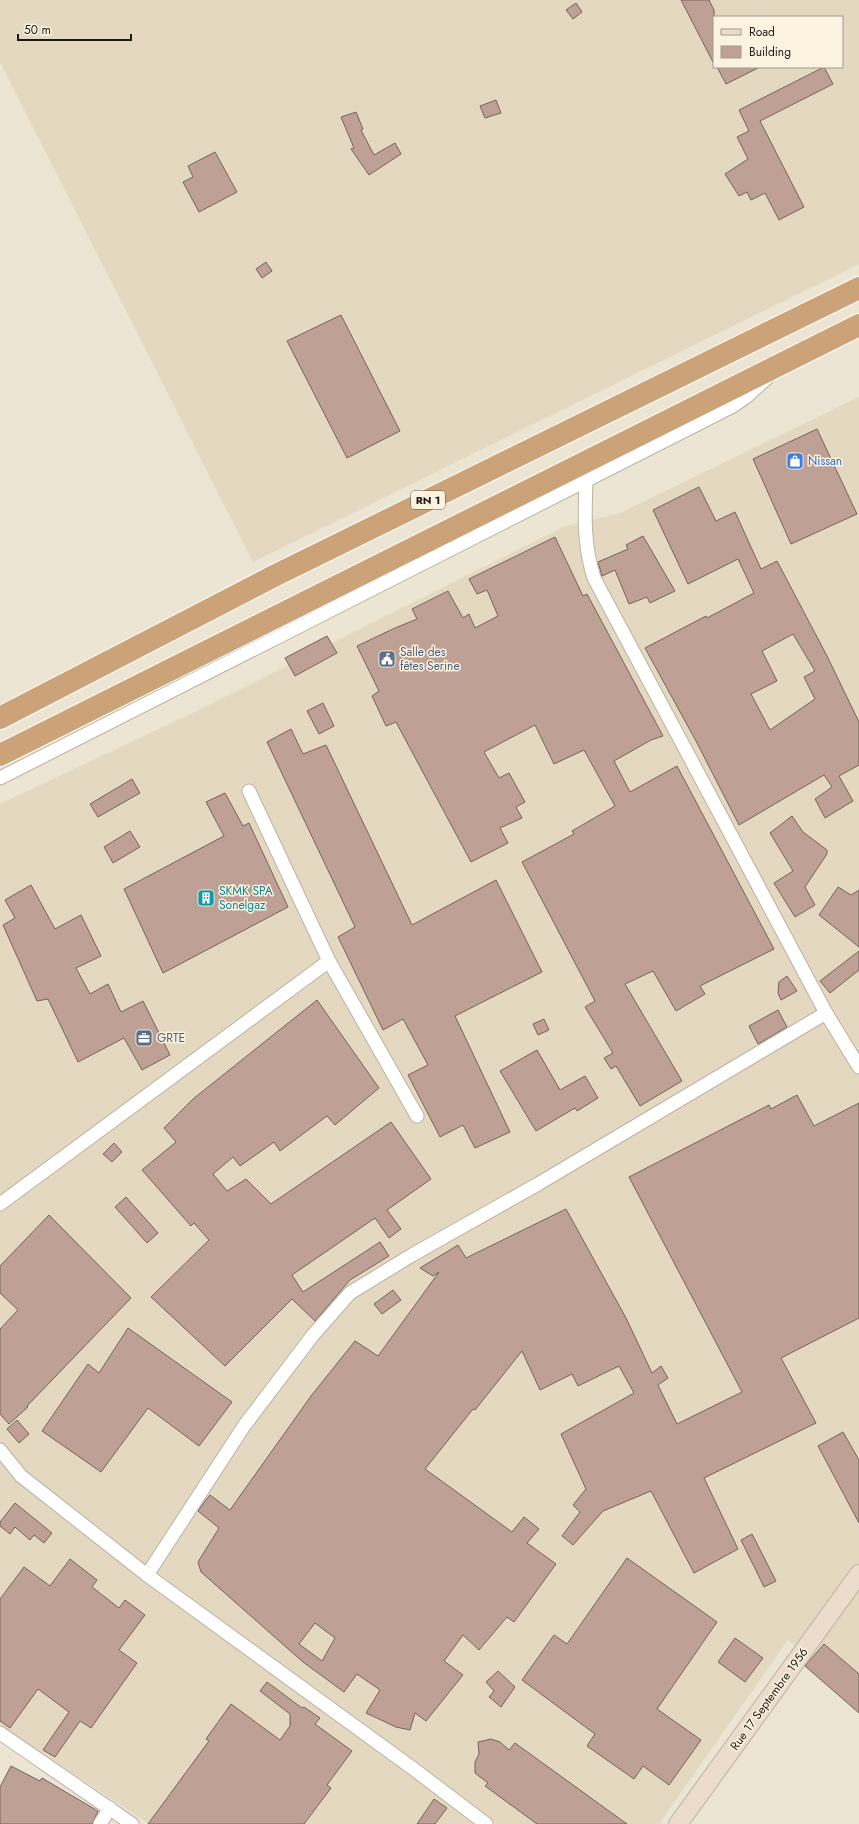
<svg xmlns="http://www.w3.org/2000/svg" width="859" height="1824" viewBox="0 0 859 1824" font-family="Jost,sans-serif">
<rect width="100%" height="100%" fill="#ede5d3"/>
<path fill="#e4d9c0" fill-rule="evenodd" d="M 0,0 L 859,0 L 859,264 L 253,562 L 0,62 ZM 714,17 L 842,17 L 842,67 L 714,67 Z
M 859,397 L 859,1705 L 788,1640 L 659,1824 L 149,1824 L 0,1725 L 0,804 L 199,710 L 565,526 L 620,513 Z"/>
<path fill="#bfa095" stroke="#75635d" fill-rule="evenodd" d="M 681,0 L 709,0 L 714,10 L 714,64 Z
M 576,3 L 582,12 L 573,19 L 566,10 Z
M 717,67 L 760,67 L 726,84 Z
M 824,67 L 833,84 L 760,121 L 804,207 L 779,220 L 765,193 L 751,200 L 747,192 L 739,196 L 725,174 L 748,159 L 737,137 L 749,131 L 739,110 Z
M 496,100 L 501,113 L 485,118 L 480,106 Z
M 356,112 L 363,129 L 361,130 L 374,155 L 395,143 L 401,154 L 369,175 L 351,149 L 354,148 L 341,117 Z
M 215,152 L 237,192 L 199,212 L 183,182 L 193,177 L 188,166 Z
M 266,262 L 272,271 L 262,278 L 256,269 Z
M 341,315 L 400,431 L 347,458 L 287,341 Z
M 817,429 L 857,514 L 791,544 L 753,459 Z
M 699,487 L 716,521 L 735,512 L 761,569 L 777,561 L 827,656 L 859,722 L 859,765 L 839,776 L 853,801 L 825,818 L 815,799 L 832,787 L 824,775 L 739,825 L 696,741 L 645,648 L 706,616 L 707,618 L 754,593 L 738,559 L 688,584 L 653,510 ZM 793,634 L 815,671 L 804,677 L 815,699 L 770,730 L 751,694 L 777,681 L 762,651 Z
M 643,536 L 675,591 L 650,603 L 647,597 L 629,604 L 615,570 L 602,576 L 598,562 L 628,549 L 626,545 Z
M 555,537 L 583,596 L 587,594 L 663,736 L 651,740 L 614,761 L 630,792 L 677,766 L 774,949 L 700,986 L 705,994 L 676,1011 L 653,971 L 625,984 L 682,1081 L 640,1106 L 616,1066 L 611,1069 L 604,1058 L 613,1053 L 585,1007 L 595,1001 L 522,862 L 574,834 L 572,831 L 615,806 L 584,750 L 554,764 L 535,725 L 484,752 L 499,778 L 509,773 L 525,802 L 516,807 L 522,818 L 500,828 L 508,843 L 471,862 L 396,722 L 386,726 L 372,696 L 379,691 L 357,646 L 395,628 L 417,619 L 412,609 L 448,591 L 463,618 L 469,614 L 475,628 L 498,616 L 487,590 L 477,594 L 469,579 Z
M 327,636 L 337,653 L 295,676 L 285,658 Z
M 323,703 L 334,726 L 319,734 L 307,711 Z
M 291,729 L 303,754 L 326,745 L 412,925 L 496,880 L 542,972 L 455,1016 L 510,1132 L 475,1148 L 463,1125 L 440,1137 L 408,1075 L 428,1065 L 403,1019 L 383,1030 L 338,937 L 355,927 L 267,742 Z
M 132,779 L 140,793 L 98,817 L 90,804 Z
M 225,793 L 243,826 L 249,823 L 288,907 L 163,973 L 124,889 L 224,836 L 206,802 Z
M 792,816 L 803,832 L 827,850 L 827,854 L 805,887 L 815,905 L 795,917 L 774,883 L 793,871 L 770,833 Z
M 130,831 L 140,847 L 113,863 L 104,847 Z
M 31,885 L 55,929 L 81,915 L 101,956 L 76,968 L 90,994 L 108,984 L 121,1012 L 143,1001 L 170,1055 L 142,1070 L 124,1038 L 78,1062 L 48,999 L 37,1001 L 3,925 L 15,918 L 5,900 Z
M 838,887 L 851,895 L 859,890 L 859,947 L 819,915 Z
M 859,951 L 859,970 L 830,993 L 820,981 Z
M 787,976 L 797,991 L 781,1000 L 778,993 L 779,982 Z
M 317,1000 L 379,1088 L 335,1125 L 327,1116 L 280,1151 L 274,1142 L 240,1166 L 233,1157 L 213,1174 L 227,1191 L 246,1179 L 271,1204 L 391,1122 L 431,1179 L 387,1210 L 401,1229 L 389,1238 L 375,1218 L 292,1275 L 303,1292 L 380,1242 L 389,1256 L 350,1280 L 315,1321 L 292,1299 L 225,1366 L 151,1297 L 209,1240 L 194,1223 L 191,1226 L 142,1170 L 176,1142 L 164,1128 L 193,1099 Z
M 778,1010 L 787,1027 L 758,1044 L 749,1026 Z
M 544,1019 L 549,1030 L 538,1035 L 533,1024 Z
M 537,1050 L 560,1090 L 585,1076 L 598,1098 L 577,1111 L 575,1108 L 536,1131 L 500,1071 Z
M 797,1095 L 814,1126 L 859,1103 L 859,1318 L 781,1358 L 816,1423 L 704,1478 L 738,1549 L 694,1573 L 651,1491 L 603,1511 L 573,1545 L 562,1536 L 580,1512 L 573,1505 L 586,1489 L 561,1434 L 634,1393 L 619,1366 L 578,1386 L 572,1374 L 540,1390 L 522,1351 L 475,1410 L 473,1409 L 425,1469 L 512,1532 L 524,1517 L 539,1529 L 527,1543 L 556,1564 L 514,1622 L 507,1617 L 479,1650 L 463,1635 L 444,1661 L 463,1675 L 426,1721 L 415,1713 L 410,1730 L 396,1727 L 366,1713 L 380,1690 L 357,1674 L 344,1692 L 303,1662 L 201,1572 L 198,1562 L 219,1528 L 198,1511 L 205,1501 L 210,1495 L 230,1510 L 311,1396 L 355,1341 L 378,1356 L 439,1272 L 433,1276 L 420,1268 L 458,1245 L 466,1258 L 566,1209 L 626,1318 L 652,1373 L 661,1366 L 668,1378 L 658,1385 L 677,1424 L 742,1392 L 629,1177 L 769,1105 L 771,1109 ZM 315,1623 L 335,1638 L 322,1661 L 299,1644 Z
M 114,1143 L 122,1152 L 112,1162 L 103,1154 Z
M 126,1197 L 158,1233 L 147,1243 L 115,1207 Z
M 49,1215 L 131,1298 L 27,1406 L 28,1407 L 9,1424 L 0,1414 L 0,1329 L 18,1310 L 0,1293 L 0,1266 Z
M 393,1290 L 401,1300 L 382,1314 L 374,1304 Z
M 128,1328 L 232,1402 L 199,1446 L 148,1408 L 101,1472 L 42,1431 L 88,1364 L 99,1373 Z
M 17,1420 L 29,1434 L 19,1443 L 7,1429 Z
M 843,1432 L 859,1460 L 859,1523 L 818,1446 Z
M 15,1503 L 52,1533 L 44,1543 L 34,1535 L 30,1540 L 15,1527 L 10,1534 L 0,1526 L 0,1522 Z
M 752,1534 L 776,1581 L 764,1587 L 741,1540 Z
M 627,1558 L 717,1622 L 657,1709 L 701,1740 L 669,1785 L 643,1766 L 634,1779 L 587,1746 L 595,1734 L 522,1680 L 554,1635 L 567,1644 Z
M 70,1559 L 97,1580 L 92,1587 L 119,1608 L 125,1600 L 145,1615 L 119,1650 L 137,1663 L 91,1728 L 80,1721 L 55,1757 L 43,1750 L 69,1712 L 38,1689 L 10,1728 L 0,1721 L 0,1599 L 24,1567 L 50,1586 Z
M 735,1638 L 763,1658 L 745,1682 L 718,1662 Z
M 824,1644 L 859,1674 L 859,1713 L 805,1666 Z
M 498,1671 L 515,1687 L 501,1707 L 489,1697 L 494,1691 L 486,1682 Z
M 267,1682 L 302,1708 L 304,1707 L 320,1718 L 315,1724 L 352,1751 L 327,1785 L 331,1788 L 304,1824 L 148,1824 L 209,1741 L 206,1739 L 231,1704 L 280,1740 L 290,1726 L 290,1714 L 260,1691 Z
M 491,1739 L 500,1742 L 509,1750 L 515,1743 L 627,1824 L 537,1824 L 485,1786 L 488,1783 L 475,1773 L 475,1762 L 479,1754 L 478,1742 Z
M 11,1766 L 40,1781 L 42,1778 L 98,1811 L 92,1824 L 0,1824 L 0,1787 Z
M 434,1799 L 447,1808 L 435,1824 L 417,1824 Z"/>
<g fill="none" stroke-linecap="round" stroke-linejoin="round">
<g stroke="#bab2a1" stroke-width="15">
<path id="minor" d="M 586,480 C 585,515 583,543 594,578 L 826,1013 L 859,1067
M 0,778 L 733,406 L 746,397 L 767,378
M 249,791 L 329,961 L 417,1116
M 0,1204 L 329,961
M 0,1450 L 21,1476 L 147,1575 L 415,1770 L 486,1824
M 147,1575 L 244,1426 L 313,1335 L 350,1293 L 412,1255 L 538,1184 L 826,1013
M 0,1733 L 132,1824
M 100,1824 L 110,1808"/>
</g>
<g stroke="#bab2a1" stroke-width="20">
<path id="secondary" d="M 678,1824 L 859,1574"/>
</g>
<g stroke="#fff" stroke-width="24">
<path id="trunk" d="M 0,718 L 274,576 L 859,288
M 0,755 L 859,325"/>
</g>
<use href="#minor" stroke="#fff" stroke-width="13"/>
<use href="#secondary" stroke="#ecdccc" stroke-width="18"/>
<use href="#trunk" stroke="#cca378" stroke-width="22"/>
</g>
<defs>
<g id="shop-square" transform="scale(0.9)"><rect x="-9" y="-9" width="18" height="18" rx="4" fill="#3f7fe0" stroke="#fbf2e0"/><path d="M-5-2.5h2.3a2.7 3.5 0 0 1 5.4 0H5L5.5 6h-11ZM-1.5-2.5h3a1.5 2.3 0 0 0-3 0Z" fill="#fff"/></g>
<g id="civic-square" transform="scale(0.9)"><rect x="-9" y="-9" width="18" height="18" rx="4" fill="#5c6f8a" stroke="#fbf2e0"/><path d="M-.6-6.5H3V-4.5H.6V-3L4-1V1h2V6H-6V1h2V-1L-.6-3ZM-1.2 2.5V6h2.4V2.5Z" fill="#fff"/></g>
<g id="building-square" transform="scale(0.9)"><rect x="-9" y="-9" width="18" height="18" rx="4" fill="#0f9aa8" stroke="#fbf2e0"/><path d="M-4-6H4V6H1V3H-1V6H-4ZM-2.5-4.3h1.7v1.8h-1.7ZM.8-4.3h1.7v1.8H.8ZM-2.5-1h1.7V.8h-1.7ZM.8-1h1.7V.8H.8Z" fill="#fff"/></g>
<g id="office-square" transform="scale(0.9)"><rect x="-9" y="-9" width="18" height="18" rx="4" fill="#5c6f8a" stroke="#fbf2e0"/><path d="M-6-3h4V-5.5h4V-3h4V5H-6ZM-1-4.5V-3h2v-1.5ZM-6 0V1H6V0Z" fill="#fff"/></g>
</defs>
<g fill-rule="evenodd">
<use href="#shop-square" x="795" y="461"/>
<use href="#civic-square" x="387" y="659"/>
<use href="#building-square" x="206" y="898"/>
<use href="#office-square" x="144" y="1038"/>
</g>
<g text-anchor="middle" stroke-width="3" stroke-linejoin="round" paint-order="stroke">
<rect fill="#fbf2e0" stroke="#5f5a50" stroke-width="1" x="411" y="491" width="34" height="18" rx="3"/>
<g font-size="11" font-weight="bold" fill="#1c1913">
<text x="428" y="504">RN 1</text>
</g>
<g font-size="12" fill="#366cbe" stroke="#fbf2e0" text-anchor="start">
<text x="808" y="465">Nissan</text>
</g>
<g font-size="12" fill="#4e5e75" stroke="#fbf2e0" text-anchor="start">
<text x="400" y="656">Salle des<tspan x="400" dy="14">fêtes Serine</tspan></text>
<text x="157" y="1042">GRTE</text>
</g>
<g font-size="12" fill="#0d838f" stroke="#fbf2e0" text-anchor="start">
<text x="219" y="895">SKMK SPA<tspan x="219" dy="14">Sonelgaz</tspan></text>
</g>
<g font-size="12" fill="#1c1913" stroke="#fbf2e0">
<text transform="translate(769 1699) rotate(-54)" y="4">Rue 17 Septembre 1956</text>
</g>
</g>
<rect x="713" y="16" width="130" height="52" fill="#fbf2e0" stroke="#a29b8e"/>
<rect x="721" y="29" width="20" height="6" fill="#ecdccc" stroke="#a29b8e"/>
<text x="749" y="36" font-size="12" fill="#1c1913">Road</text>
<rect x="721" y="46" width="20" height="12" fill="#bfa095" stroke="#a29b8e"/>
<text x="749" y="56" font-size="12" fill="#1c1913">Building</text>
<path d="M18 34v6h113v-6" fill="none" stroke="#1c1913" stroke-width="2"/>
<text x="24" y="34" font-size="12" fill="#1c1913" stroke="#fbf2e0" stroke-width="3" paint-order="stroke">50 m</text>
</svg>
